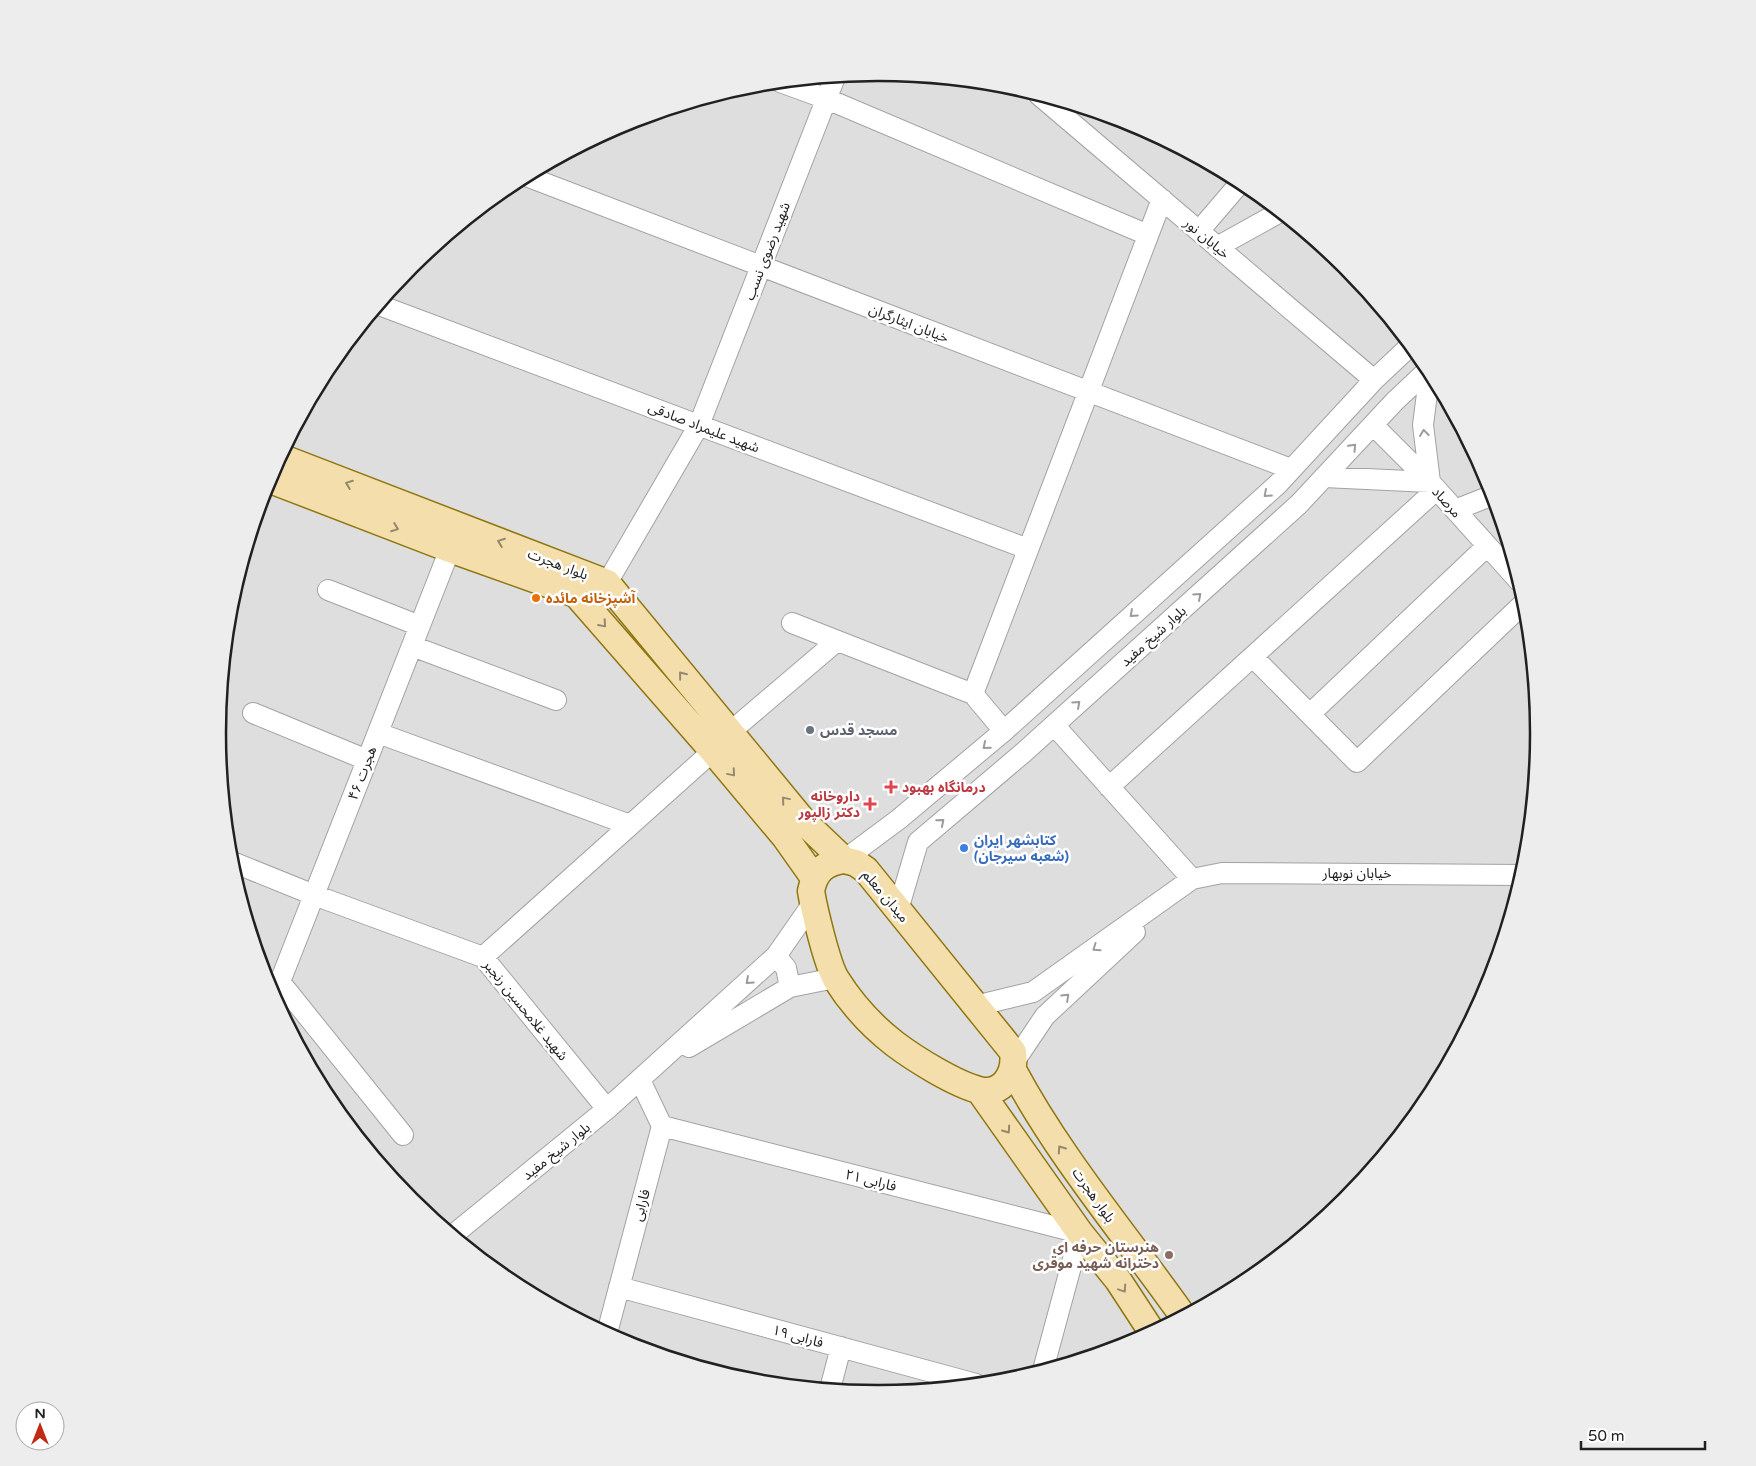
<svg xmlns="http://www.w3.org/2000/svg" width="1756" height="1466" viewBox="0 0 1756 1466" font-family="'Varela Round','Noto Sans Arabic',sans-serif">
<rect width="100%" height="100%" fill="#f0efe9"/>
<path fill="#dfdede" d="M220 733a658 658 0 1 1 1316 0a658 658 0 1 1-1316 0Z"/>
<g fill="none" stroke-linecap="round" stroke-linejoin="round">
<g stroke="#a2a2a2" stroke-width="22">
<path id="minor" d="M 780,82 L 827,99 L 1148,235
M 1039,95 L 1374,380
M 526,176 L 1291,469
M 1199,231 L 1241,182
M 1217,247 L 1280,212
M 379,305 L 1028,549
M 1430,370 L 1423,425 L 1430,482
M 1373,425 L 1430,482 L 1519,581
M 1324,477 L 1430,482
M 1455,510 L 1493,495
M 607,583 L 699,425 L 835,77
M 328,590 L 420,626
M 792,623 L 973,694 L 1004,731
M 412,646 L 556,700
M 1253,657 L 1357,762 L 1525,602
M 973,694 L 1162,199
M 253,713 L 367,760
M 1310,714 L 1487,546
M 1054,725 L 1192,879
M 378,733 L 630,825
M 729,733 L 837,641
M 1109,787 L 1436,490
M 844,860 L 899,819 L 1004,731 L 1278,484 L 1374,380 L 1410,346
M 230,861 L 314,895 L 483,957 L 607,1109
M 898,910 L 918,842 L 1023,753 L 1299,504 L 1395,401 L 1429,369
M 776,956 L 786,968 L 790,987
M 483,957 L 713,751
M 280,982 L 403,1135
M 274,997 L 450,549
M 975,1006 L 1033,992 L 1192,879 L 1222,873 L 1522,875
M 689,1047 L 790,987 L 835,978
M 1014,1062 L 1045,1016 L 1135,932
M 662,1126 L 1080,1233 L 1043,1370
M 453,1235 L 607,1109 L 776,956 L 813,903
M 619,1287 L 976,1384
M 607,1333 L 662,1126 L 640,1080
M 830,1389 L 841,1347"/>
</g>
<g stroke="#8f760f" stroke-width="29">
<path id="major" d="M 280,457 L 607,583 L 804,822 L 844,860
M 268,479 L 450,549 L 576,594 L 713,751 L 785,837 L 814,878
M 844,860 L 856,863 L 866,870 L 1013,1052 C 1016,1073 1003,1096 979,1090 C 955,1084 915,1059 895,1044 C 873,1027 851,1003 836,979 C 827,964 814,909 811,891 C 815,871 824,863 844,860 Z
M 1013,1070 C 1060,1158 1125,1234 1183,1316
M 979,1090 L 1080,1233 L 1118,1280 L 1152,1332"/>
</g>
<use href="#minor" stroke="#fff" stroke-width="20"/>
<use href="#major" stroke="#f4deab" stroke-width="26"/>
</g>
<defs><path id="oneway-chevron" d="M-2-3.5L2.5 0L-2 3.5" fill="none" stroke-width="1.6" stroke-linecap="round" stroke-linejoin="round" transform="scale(1.25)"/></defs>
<g stroke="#9b9b9b">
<use href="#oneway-chevron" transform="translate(1424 433) rotate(-97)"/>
<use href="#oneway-chevron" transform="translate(1353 447) rotate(-47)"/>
<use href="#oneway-chevron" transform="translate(1267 494) rotate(138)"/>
<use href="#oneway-chevron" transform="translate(1198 596) rotate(-42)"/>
<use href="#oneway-chevron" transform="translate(1133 614) rotate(138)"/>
<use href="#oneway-chevron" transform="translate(1077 704) rotate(-42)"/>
<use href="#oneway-chevron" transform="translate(986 746) rotate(140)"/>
<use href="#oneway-chevron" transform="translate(941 822) rotate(-40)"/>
<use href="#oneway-chevron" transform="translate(1096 948) rotate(145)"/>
<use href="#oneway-chevron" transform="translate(749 981) rotate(138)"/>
<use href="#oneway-chevron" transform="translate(1066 997) rotate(-43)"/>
</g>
<g stroke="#95896d">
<use href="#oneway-chevron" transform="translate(349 484) rotate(-159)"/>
<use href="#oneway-chevron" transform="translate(395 528) rotate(21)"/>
<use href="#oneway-chevron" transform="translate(501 542) rotate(-159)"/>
<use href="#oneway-chevron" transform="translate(603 624) rotate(49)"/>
<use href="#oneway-chevron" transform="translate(682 675) rotate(-129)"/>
<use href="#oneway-chevron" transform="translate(732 773) rotate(50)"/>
<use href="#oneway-chevron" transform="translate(785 800) rotate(-130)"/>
<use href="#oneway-chevron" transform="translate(1007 1130) rotate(55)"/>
<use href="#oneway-chevron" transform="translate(1061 1149) rotate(-125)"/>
<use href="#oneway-chevron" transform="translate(1123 1289) rotate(56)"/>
</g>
<circle fill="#e8710a" stroke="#fff" stroke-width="2" cx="536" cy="598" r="5"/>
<circle fill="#6b7280" stroke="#fff" stroke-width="2" cx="810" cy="730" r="5"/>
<g fill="#e0444e" stroke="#fff" stroke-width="2">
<path d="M888.5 779.5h5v5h5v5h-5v5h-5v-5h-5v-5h5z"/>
<path d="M867.5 796.5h5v5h5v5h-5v5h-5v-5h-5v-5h5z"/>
</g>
<circle fill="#3f7fe0" stroke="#fff" stroke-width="2" cx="964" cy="848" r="5"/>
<circle fill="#8d6e63" stroke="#fff" stroke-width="2" cx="1169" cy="1255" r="5"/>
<g text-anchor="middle" stroke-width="5" stroke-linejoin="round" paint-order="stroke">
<g font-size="14" fill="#212121" stroke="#fff">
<text transform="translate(1207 238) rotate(40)" y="5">خیابان نور</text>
<text transform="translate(767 251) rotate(-69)" y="5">شهید رضوی نسب</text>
<text transform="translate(909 323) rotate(21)" y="5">خیابان ایثارگران</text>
<text transform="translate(704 427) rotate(21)" y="5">شهید علیمراد صادقی</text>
<text transform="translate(1447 502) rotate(48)" y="5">مرصاد</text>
<text transform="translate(558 564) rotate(21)" y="5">بلوار هجرت</text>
<text transform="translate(1153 636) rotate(-42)" y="5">بلوار شیخ مفید</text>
<text transform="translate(362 773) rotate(-69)" y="5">هجرت ۴۶</text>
<text x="1357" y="878">خیابان نوبهار</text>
<text transform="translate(886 896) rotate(50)" y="5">میدان معلم</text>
<text transform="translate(526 1010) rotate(51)" y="5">شهید غلامحسین رنجبر</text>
<text transform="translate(556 1151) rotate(-39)" y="5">بلوار شیخ مفید</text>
<text transform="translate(871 1180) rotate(14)" y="5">فارابی ۲۱</text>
<text transform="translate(1094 1195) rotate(55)" y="5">بلوار هجرت</text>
<text transform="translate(641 1205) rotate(-75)" y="5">فارابی</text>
<text transform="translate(798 1336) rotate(15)" y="5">فارابی ۱۹</text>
</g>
<g font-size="14" font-weight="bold" fill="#c56008" stroke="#fff" text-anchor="start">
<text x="546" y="603">آشپزخانه مائده</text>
</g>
<g font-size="14" font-weight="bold" fill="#5b616d" stroke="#fff" text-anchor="start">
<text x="820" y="735">مسجد قدس</text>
</g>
<g font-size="14" font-weight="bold" fill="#be3a42" stroke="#fff" text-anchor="start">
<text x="902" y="792">درمانگاه بهبود</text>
<text x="860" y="801" text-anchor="end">داروخانه<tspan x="860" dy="16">دکتر زالپور</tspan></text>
</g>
<g font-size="14" font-weight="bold" fill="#366cbe" stroke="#fff" text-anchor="start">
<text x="974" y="845">کتابشهر ایران<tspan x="974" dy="16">(شعبه سیرجان)</tspan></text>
</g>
<g font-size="14" font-weight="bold" fill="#785e54" stroke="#fff" text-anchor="end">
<text x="1159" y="1252">هنرستان حرفه ای<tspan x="1159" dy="16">دخترانه شهید موقری</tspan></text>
</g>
</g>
<path d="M0 0H1756V1466H0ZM226 733a652 652 0 1 1 1304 0a652 652 0 1 1-1304 0Z" fill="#ededed" fill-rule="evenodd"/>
<path fill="none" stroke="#212121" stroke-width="2.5" d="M226 733a652 652 0 1 1 1304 0a652 652 0 1 1-1304 0Z"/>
<g transform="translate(40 1426)"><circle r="24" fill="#ffffff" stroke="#a6a6a6"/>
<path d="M0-4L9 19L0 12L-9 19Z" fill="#bf2b14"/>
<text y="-8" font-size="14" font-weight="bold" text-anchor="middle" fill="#212121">N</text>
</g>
<path d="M1581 1441v8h124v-8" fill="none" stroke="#212121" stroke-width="2.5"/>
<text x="1588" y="1441" font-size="15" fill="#212121" stroke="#ffffff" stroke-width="4" paint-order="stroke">50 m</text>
</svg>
